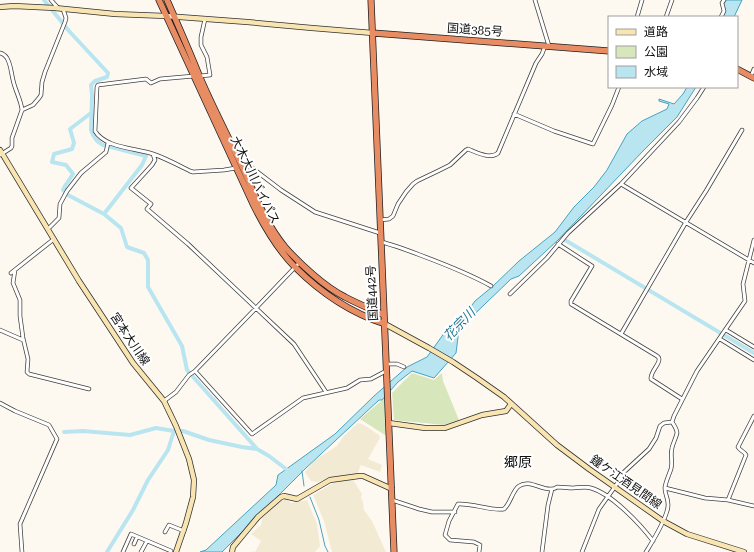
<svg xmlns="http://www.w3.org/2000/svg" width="754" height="552" viewBox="0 0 754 552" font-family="'Roboto Serif','Noto Sans JP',serif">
<rect width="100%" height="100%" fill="#fef9f0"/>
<path fill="#f2ead2" d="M 358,423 L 364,425 L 379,435 L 380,438 L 368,459 L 382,465 L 380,472 L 361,465 L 357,474 L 335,477 L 318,482 L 311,481 L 305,472 L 315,460 L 337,446 L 343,437 Z
M 352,478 L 362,494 L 361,498 L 363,502 L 364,510 L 372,521 L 386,552 L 332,552 L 324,521 L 313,495 L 335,482 Z
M 282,499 L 286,499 L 291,503 L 307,500 L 317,524 L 320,546 L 315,552 L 252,552 L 252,551 L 255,552 L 261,541 L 251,534 L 261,525 L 262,520 L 261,519 Z"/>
<path fill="#d8e6bc" d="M 412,373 L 434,380 L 442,373 L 443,381 L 459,420 L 444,425 L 394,420 L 392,393 Z
M 386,397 L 389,430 L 385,435 L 360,419 Z"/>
<path fill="#b9e5f1" stroke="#46a3c2" d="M 726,0 L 742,0 L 734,17 L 723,17 L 725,11 L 723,4 Z
M 687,87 L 696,87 L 677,117 L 643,151 L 558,240 L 519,276 L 511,279 L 459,329 L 456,353 L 434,378 L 412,371 L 398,382 L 382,400 L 379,400 L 306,468 L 222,552 L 200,552 L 206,550 L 276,485 L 278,475 L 335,434 L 374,396 L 407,367 L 427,357 L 450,325 L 466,313 L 475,301 L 492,287 L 519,261 L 555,232 L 574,207 L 594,187 L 607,170 L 627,134 L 642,121 L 667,109 L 669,104 L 659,101 L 659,99 L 674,104 L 683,94 Z"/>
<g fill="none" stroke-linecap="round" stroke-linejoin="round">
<path stroke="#46a3c2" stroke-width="1" d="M 302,471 L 304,486
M 310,497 L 319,520 L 325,546 L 328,552"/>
<path stroke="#b9e5f1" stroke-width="4" d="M 44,0 L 69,31 L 108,73 L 107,77 L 95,81 L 91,85 L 92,95 L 91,130 C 93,136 97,142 103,145 L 146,156 L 142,165 L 104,214
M 91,113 L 70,129 L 74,143 L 72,149 L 54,154 L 52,162 L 66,165 L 73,174 L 65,186 L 63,190 L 68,195 L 104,214 L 121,228 L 127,247 L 144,253 L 148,260 L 148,287 L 182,346 L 187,370 L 257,449
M 565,240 L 754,353
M 64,432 L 83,431 L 130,435 L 156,428 L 174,431 L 183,431 L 209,440 L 242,447 L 257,449 L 269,456 L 290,472
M 107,552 L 133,510 L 148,480 L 168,450 L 174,431"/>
<g stroke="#414141" stroke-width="4.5">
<path id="street" d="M 51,0 L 58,8
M 535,0 L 549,46
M 637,17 L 642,0
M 666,17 L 672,0
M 721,17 L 724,11 L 722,3 L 724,0
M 0,53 C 4,54 5,55 7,58 C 11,65 11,72 13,80 C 15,90 21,100 22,110 L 12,138 L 12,146 L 11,148 L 0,155
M 194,76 L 160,79 L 151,83 L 146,79 L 98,85 L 97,87 L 95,131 C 105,148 135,148 153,154 C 165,158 178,165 190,171 L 193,172 L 224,170 L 236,168
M 200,76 L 210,75 L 207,57 L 201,45 L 201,37 L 205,19
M 751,76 L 754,69
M 22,110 L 33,105 L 39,98 L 41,95 L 42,82 L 45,72 L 65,22 L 66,18 L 63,9
M 514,114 L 554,131 L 593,144 L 612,105 L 619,87
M 153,154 L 155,160 L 152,165 L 131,188 L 151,204 L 147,209 L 188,244 L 294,344 L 326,392
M 242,167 L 251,167 L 281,190 L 315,212 L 380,233
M 621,184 L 754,263
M 380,220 L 389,219 L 393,216 L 398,204 L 406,192 L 413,184 L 417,181 L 438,171 L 450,165 L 466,150 L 468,149 C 476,152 490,160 498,153 L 536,63 L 542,54 L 545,46
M 48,229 L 59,218 L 60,204 L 67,191 L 81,173 L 106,152 L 108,143
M 381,242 C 394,245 407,250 420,255 C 444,264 468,273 491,286
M 558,244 L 592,266 L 571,301 L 571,304 L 657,356 C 658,357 659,357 659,359 C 660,364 650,372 651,379 L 682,399
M 15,270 L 13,283 L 20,300 L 20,316 L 23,338 L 28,359 L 27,372 L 29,374 L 89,389
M 11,273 L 54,239
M 510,294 L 547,258 L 568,233 L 621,184 L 679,122 L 697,98 L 704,87
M 0,330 L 23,340
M 726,330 L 754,347
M 621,334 L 686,222 L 706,191 L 742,130
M 720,339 L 754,360
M 386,364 L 397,364 L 404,367
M 195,371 L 252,434 L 303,398 L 347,388 L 360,380 L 371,379 L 386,371
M 164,401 L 176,392 L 189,375 L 195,371 L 256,308 L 300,262
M 0,403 L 15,411 L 49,425 L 57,439 L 20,524 L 22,552
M 665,488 L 705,498 L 728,500 L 754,506
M 392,500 L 419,509 L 432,512 L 455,512
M 728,500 L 746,455 C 744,451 740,451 738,447 L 754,416
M 165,532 L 169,525 L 184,531
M 134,544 L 137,537
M 123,552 L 131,534 L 171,551
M 141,552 L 147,541
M 479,552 L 480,545 L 474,542 L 450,540 L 445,535 L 449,521 L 458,504 C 473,503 490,511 504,509 C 511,503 512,491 519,486 C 529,479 541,490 551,489 C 553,489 556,488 557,487 C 562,487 568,488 573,488 C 578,488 585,486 591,488 C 612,494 640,524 653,541
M 542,552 L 548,505 L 552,489
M 582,552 L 599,509 L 619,481 L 624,472 L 649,449 L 656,438 L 660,426 L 664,423 L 672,422
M 646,552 C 654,539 663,525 667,511 C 671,500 664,496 665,487 C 666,481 669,475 671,469 C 673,462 670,455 672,448 C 673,443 676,438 677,433 C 677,429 674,425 672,422 L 674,416 L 697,371 L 745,301 L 743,284 L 754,240"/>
</g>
<g stroke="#303030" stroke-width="6">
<path id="secondary" d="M 0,7 L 14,6 L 55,8 L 115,14 L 166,16 L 247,22 L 312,28 L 373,33
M 0,150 L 79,281 L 133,363 L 164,401 L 176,426 L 189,459 L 194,480 L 193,497 L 186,523 L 176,552
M 385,324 L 429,348 L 453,362 L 477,378 L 504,397 L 557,445 L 589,469 L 663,521 L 687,534 L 744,552
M 389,423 L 425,428 L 445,428 L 482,415 L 506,411 L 511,404
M 232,552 L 233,547 L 258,517 L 281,497 L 284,496 L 297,499 L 330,480 L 359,476 L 363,476 L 392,489"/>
</g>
<g stroke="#1f1f1f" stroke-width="7">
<path id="highway" d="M 159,0 L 254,206 C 265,228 278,250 295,267 C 320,292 351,313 385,324
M 167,0 C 178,25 189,50 199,75 C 212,106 228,136 242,166 C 255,194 265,223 285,247 C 300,264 325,287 345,297 C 358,304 371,309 384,315
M 371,0 L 394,552
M 373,33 L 609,51
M 737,69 L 754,78"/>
</g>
<use href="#street" stroke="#fff" stroke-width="3"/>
<use href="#secondary" stroke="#f8e5b1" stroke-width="4.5"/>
<use href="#highway" stroke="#e88c64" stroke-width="5.5"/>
</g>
<g text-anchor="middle" stroke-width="4" stroke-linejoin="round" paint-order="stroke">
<g font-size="12" fill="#0e0e0e" stroke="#fff">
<text transform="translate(475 30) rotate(4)" y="4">国道385号</text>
<text transform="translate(255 180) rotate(64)" y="4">大木大川バイパス</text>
<text transform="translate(372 293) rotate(-93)" y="4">国道442号</text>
<text transform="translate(130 339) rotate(56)" y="4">宮本大川線</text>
<text transform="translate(626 482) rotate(35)" y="4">鐘ケ江酒見間線</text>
</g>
<g font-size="13" font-style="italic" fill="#227595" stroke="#fff">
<text transform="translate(459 324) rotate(-46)" y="5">花宗川</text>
</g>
<g font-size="14" fill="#0e0e0e" stroke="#fff">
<text x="518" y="467">郷原</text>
</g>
</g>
<rect x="608" y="16" width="130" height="72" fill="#ffffff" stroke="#9f9f9f"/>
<rect x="616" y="29" width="20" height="6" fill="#f8e5b1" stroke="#9f9f9f"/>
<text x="644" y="36" font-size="12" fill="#0e0e0e">道路</text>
<rect x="616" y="46" width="20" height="12" fill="#d8e6bc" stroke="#9f9f9f"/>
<text x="644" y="56" font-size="12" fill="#0e0e0e">公園</text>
<rect x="616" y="66" width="20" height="12" fill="#b9e5f1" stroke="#9f9f9f"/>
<text x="644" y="76" font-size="12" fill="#0e0e0e">水域</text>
</svg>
